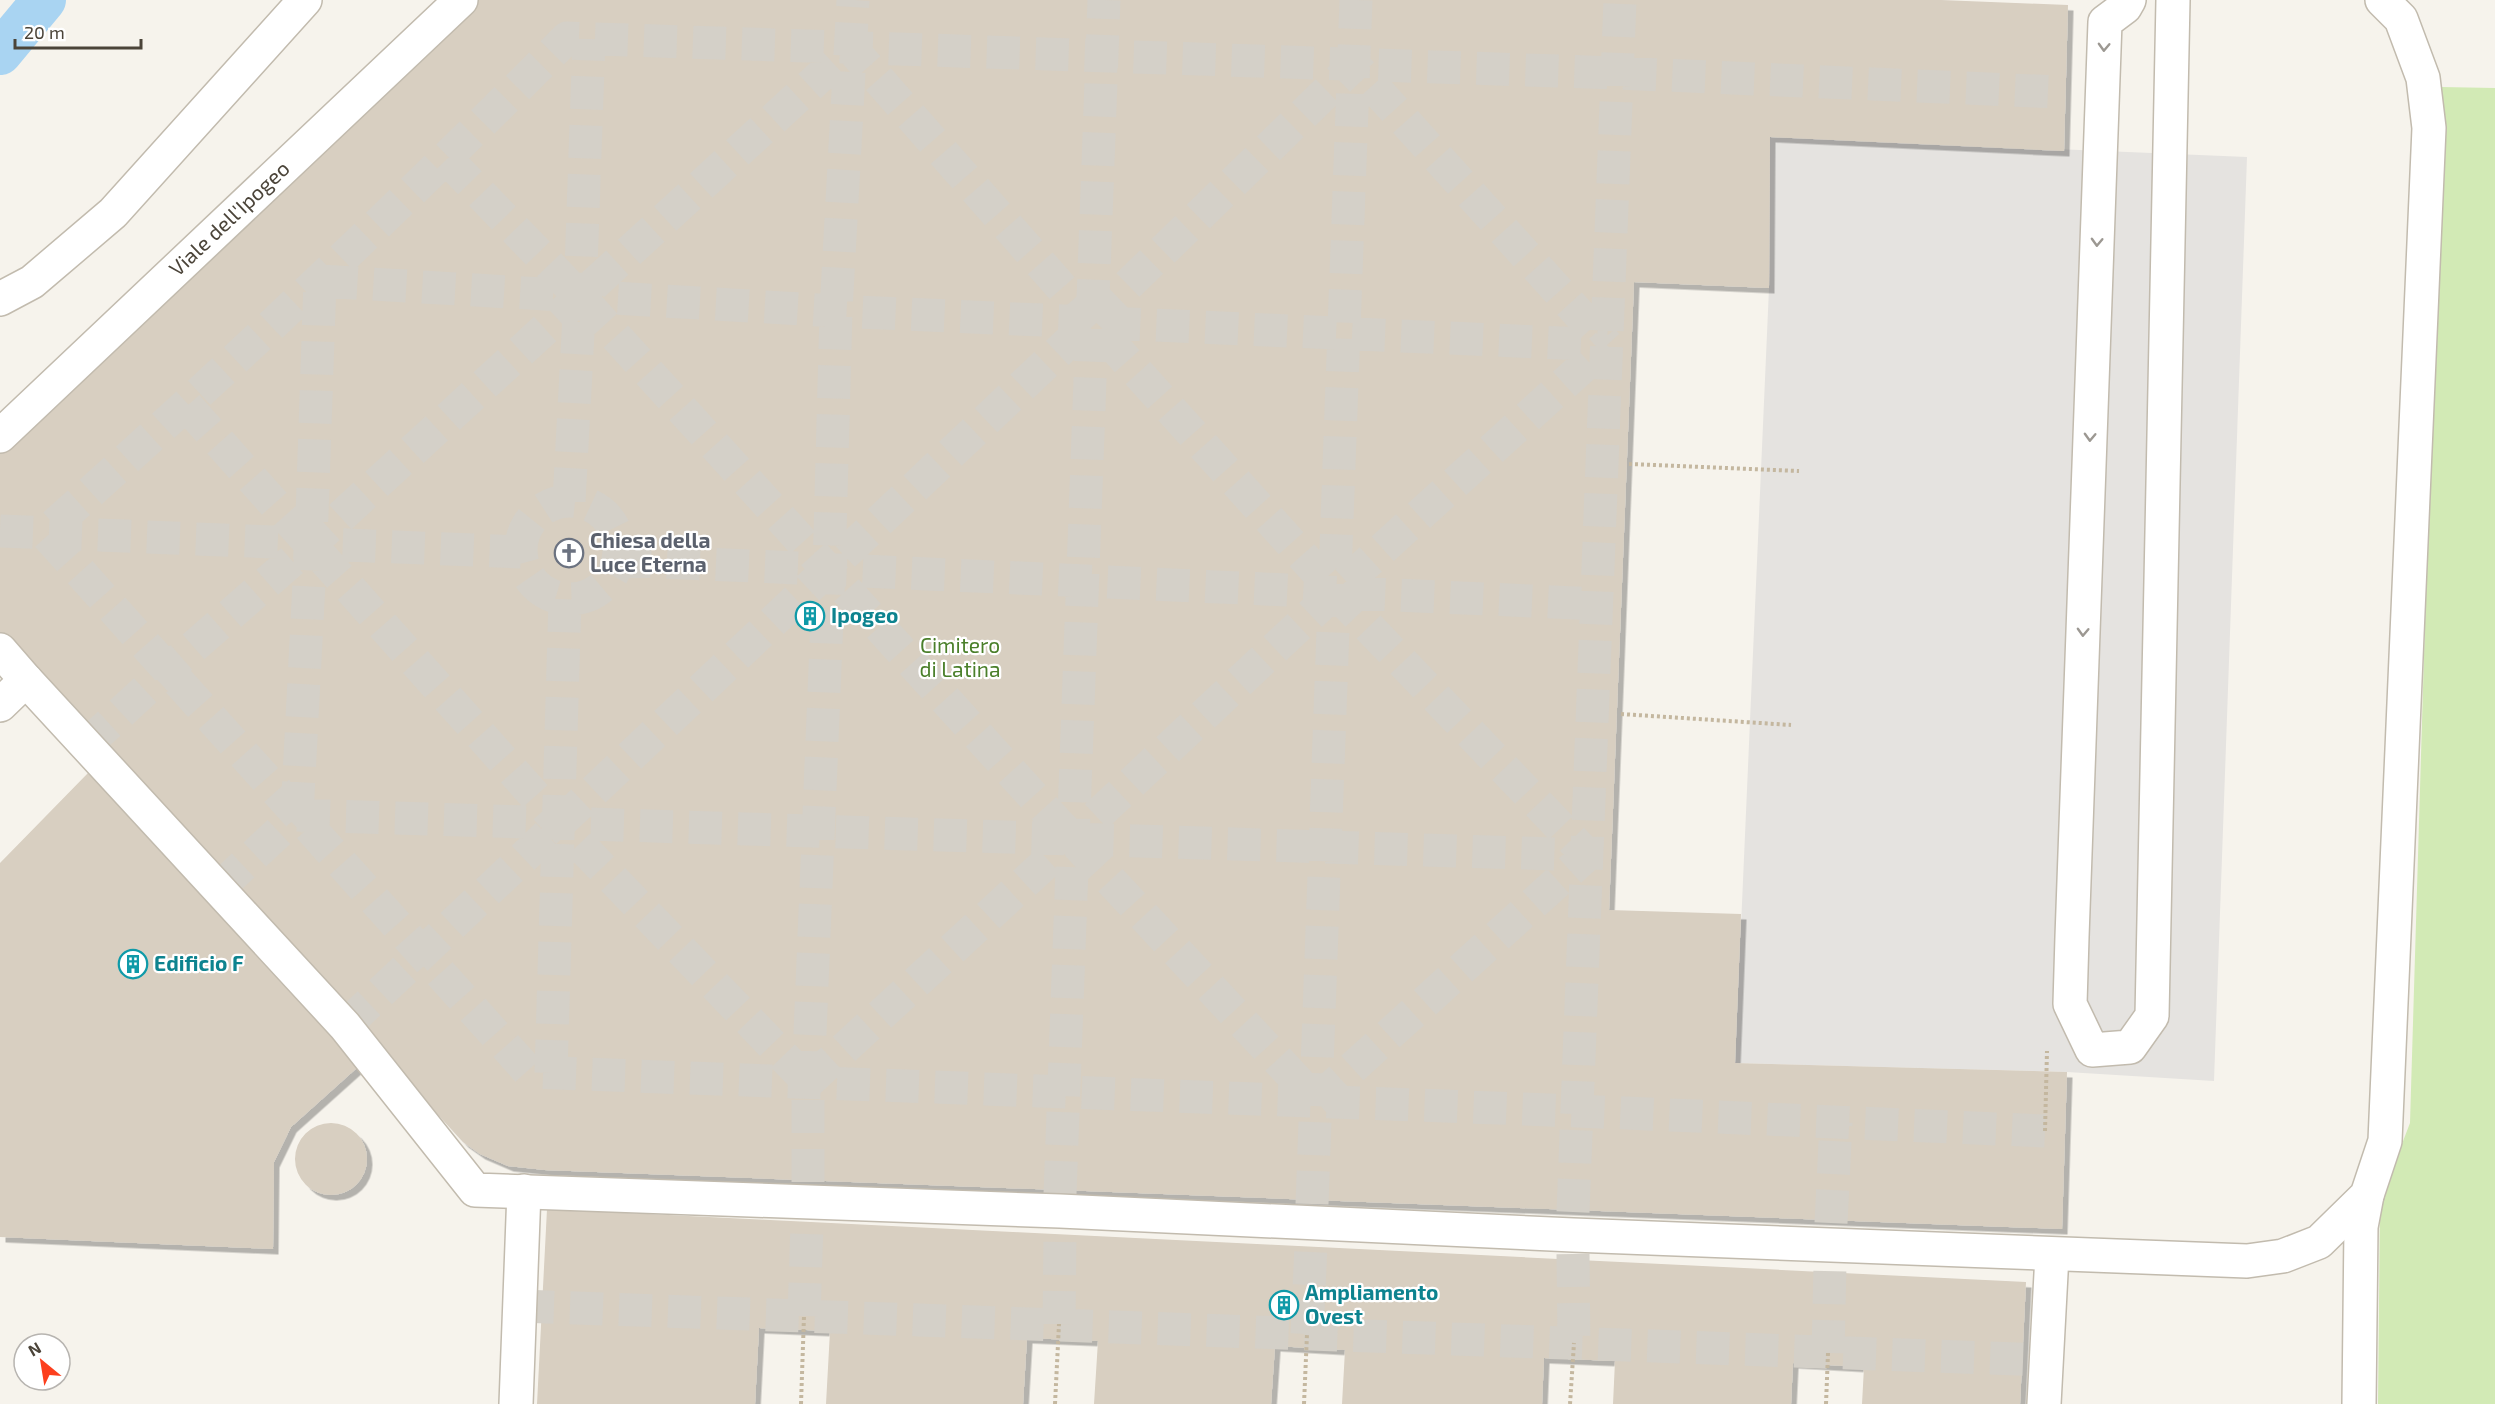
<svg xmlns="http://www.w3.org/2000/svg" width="2495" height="1404" viewBox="0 0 2495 1404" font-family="'Exo 2',sans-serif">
<defs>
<filter id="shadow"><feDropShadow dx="5.5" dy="5.5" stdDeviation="0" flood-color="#0004"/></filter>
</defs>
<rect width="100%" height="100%" fill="#f6f3ec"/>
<path fill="#d2eab5" d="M 2441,87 L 2495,88 L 2495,1404 L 2378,1404 L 2380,1201 L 2410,1123 Z"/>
<path fill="#e5e3e0" d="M 1770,137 L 2247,157 L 2214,1081 L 2067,1072 L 1735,1063 L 1769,288 Z"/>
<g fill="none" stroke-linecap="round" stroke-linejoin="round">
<path stroke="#a9d4f2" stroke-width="44" d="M 0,53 L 44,0"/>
</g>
<path fill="#d8cfc1" filter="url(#shadow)" d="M 476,0 L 1941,0 L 2068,5 L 2064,151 L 1770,137 L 1769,288 L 1634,282 L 1609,910 L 1741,914 L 1735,1063 L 2067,1072 L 2062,1229 L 545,1170 L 508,1166 L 480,1154 L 463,1142 L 0,636 L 0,446 Z
M 88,773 L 359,1066 L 291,1127 L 274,1162 L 273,1249 L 0,1237 L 0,863 Z
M295 1159a36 36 0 1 1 72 0a36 36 0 1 1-72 0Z
M 547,1209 L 2026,1282 L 2020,1404 L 1862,1404 L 1864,1367 L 1793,1363 L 1791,1404 L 1613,1404 L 1615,1361 L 1544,1358 L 1542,1404 L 1342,1404 L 1345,1350 L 1275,1346 L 1271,1404 L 1094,1404 L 1098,1341 L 1027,1338 L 1023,1404 L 826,1404 L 830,1331 L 759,1328 L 755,1404 L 537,1404 Z"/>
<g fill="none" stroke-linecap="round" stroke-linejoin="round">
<path stroke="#d4d0c8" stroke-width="33" stroke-dasharray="33 16" stroke-linecap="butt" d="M 447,159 L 580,297 L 1072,839 L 1316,1101
M 187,406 L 560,824 L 808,1082
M 569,501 L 580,297 L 589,39
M521 550a49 49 0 1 1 98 0a49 49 0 1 1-98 0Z
M 0,531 L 521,552
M 618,560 L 1597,604
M 85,746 L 167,670 L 311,544 L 851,48 L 1091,321 L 1335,592 L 1587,855
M 297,815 L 311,544 L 320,281 L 836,311 L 1607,345
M 297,815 L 1587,855
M 219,888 L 297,815
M 345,1026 L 1091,321 L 1354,65 L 1607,345
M 551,1073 L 565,599
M 808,1082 L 1072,839 L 1335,592 L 1607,345
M 1316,1101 L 1587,855
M 2045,1131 L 1577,1111 L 529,1072 L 45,533 C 224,373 398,208 567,38 L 1617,73 L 2058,92
M 808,1182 L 808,1082 L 829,570 L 836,311 L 853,0
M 1060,1194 L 1104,0
M 1312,1204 L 1356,0
M 1573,1212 L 1620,0
M 1831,1223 L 1836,1122
M 1573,1254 L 1574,1343
M 521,1306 L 2047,1360
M 804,1316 L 807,1223
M 1059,1324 L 1060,1234
M 1307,1334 L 1311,1245
M 1828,1353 L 1830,1265"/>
<g stroke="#c2bbae" stroke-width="36">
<g id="minor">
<path d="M 2129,0 L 2125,7 L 2105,22 L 2072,937 L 2070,1004 L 2092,1050 L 2130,1047 L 2152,1016 L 2173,0"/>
<path d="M 0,299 L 32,282 L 113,213 L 305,0"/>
<path id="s1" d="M 0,436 L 461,0"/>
<path d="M 0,650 L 26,680 L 0,705"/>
<path d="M 26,680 L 345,1026 L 475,1190 L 1060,1211 L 1573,1235 L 2247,1261 L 2283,1256 L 2319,1242 L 2367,1195 L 2385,1141 L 2429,128 L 2423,78 L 2401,19 L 2382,0"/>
<path d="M 516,1404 L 524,1191"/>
<path d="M 2044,1404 L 2052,1255"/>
<path d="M 2359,1404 L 2361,1227 L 2367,1195"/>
</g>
</g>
<path stroke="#c4b79f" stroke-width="4" stroke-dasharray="3 3" stroke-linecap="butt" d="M 1629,464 L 1799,471
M 1621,714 L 1791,725
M 2045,1131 L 2047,1051
M 801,1404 L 804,1316
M 1055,1404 L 1059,1324
M 1304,1404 L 1307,1334
M 1570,1404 L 1574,1343
M 1826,1404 L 1828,1353"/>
<use href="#minor" stroke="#fff" stroke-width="33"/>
</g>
<defs><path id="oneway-chevron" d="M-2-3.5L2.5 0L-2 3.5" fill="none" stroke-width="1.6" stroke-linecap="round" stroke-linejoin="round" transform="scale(1.5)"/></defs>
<g stroke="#9c9892">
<use href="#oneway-chevron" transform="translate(2104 47) rotate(92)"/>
<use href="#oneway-chevron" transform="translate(2097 242) rotate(92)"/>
<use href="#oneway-chevron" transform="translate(2090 437) rotate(92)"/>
<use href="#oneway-chevron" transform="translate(2083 632) rotate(92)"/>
</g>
<defs>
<g id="church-ring" transform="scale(1.5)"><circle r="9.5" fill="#fff" stroke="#6b7280" stroke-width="1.5"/><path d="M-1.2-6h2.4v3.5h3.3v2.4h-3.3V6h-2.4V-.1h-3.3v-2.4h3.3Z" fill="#6b7280"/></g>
<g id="building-ring" transform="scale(1.5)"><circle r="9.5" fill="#fff" stroke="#0f9aa8" stroke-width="1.5"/><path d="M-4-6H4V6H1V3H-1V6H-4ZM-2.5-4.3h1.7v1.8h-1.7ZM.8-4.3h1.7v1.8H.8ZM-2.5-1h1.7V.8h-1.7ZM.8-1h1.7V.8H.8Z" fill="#0f9aa8"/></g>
</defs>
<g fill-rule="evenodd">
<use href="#church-ring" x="569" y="553"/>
<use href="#building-ring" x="810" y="616"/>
<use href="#building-ring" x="133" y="964"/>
<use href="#building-ring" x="1284" y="1305"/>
</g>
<g text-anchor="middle" stroke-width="4.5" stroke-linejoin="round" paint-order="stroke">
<g font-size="21" fill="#4b4439" stroke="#fff">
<text dy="7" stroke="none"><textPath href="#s1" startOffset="316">Viale dell'Ipogeo</textPath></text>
</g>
<g font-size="21" font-weight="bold" fill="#5b616d" stroke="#fff" text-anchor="start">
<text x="590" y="548">Chiesa della<tspan x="590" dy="24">Luce Eterna</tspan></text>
</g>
<g font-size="21" font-weight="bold" fill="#0d838f" stroke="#fff" text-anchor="start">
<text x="831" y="623">Ipogeo</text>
<text x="154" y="971">Edificio F</text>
<text x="1305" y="1300">Ampliamento<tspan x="1305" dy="24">Ovest</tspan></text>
</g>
<g font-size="21" fill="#4a7f2a" stroke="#fff">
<text x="960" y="653">Cimitero<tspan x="960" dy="24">di Latina</tspan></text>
</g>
</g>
<g transform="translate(42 1362) rotate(330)"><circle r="28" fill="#ffffff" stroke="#b7b4b0" stroke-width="1.5"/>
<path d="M0-4.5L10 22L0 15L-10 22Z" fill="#fc3f1d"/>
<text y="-9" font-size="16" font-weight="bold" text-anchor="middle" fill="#4b4439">N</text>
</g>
<path d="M15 39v9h126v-9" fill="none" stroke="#4b4439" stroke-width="3"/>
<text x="24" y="39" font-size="18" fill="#4b4439" stroke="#ffffff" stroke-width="4.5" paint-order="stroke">20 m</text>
</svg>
